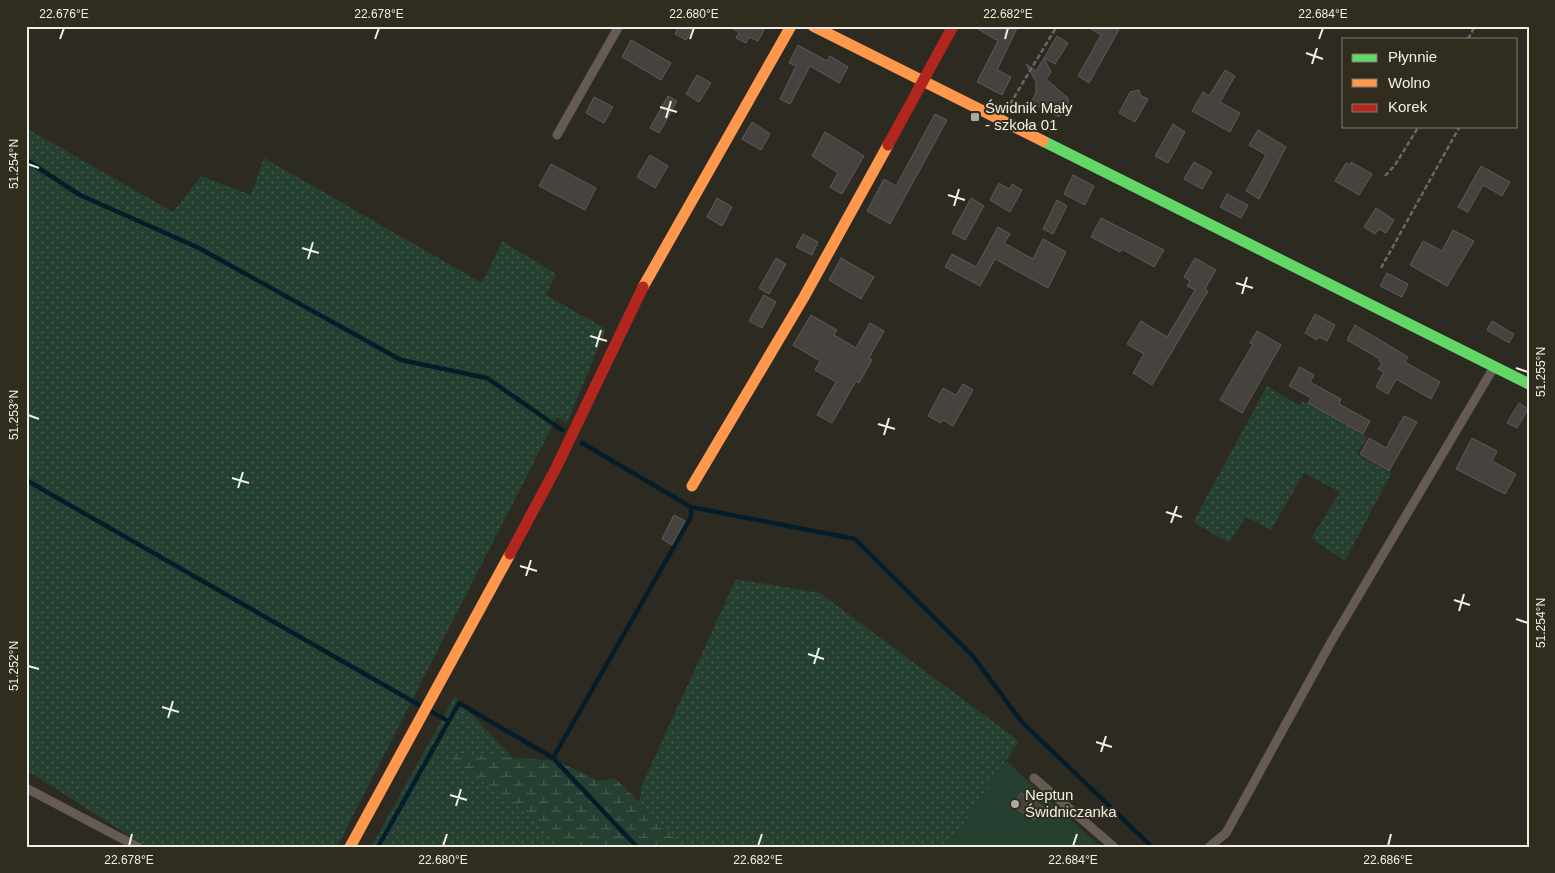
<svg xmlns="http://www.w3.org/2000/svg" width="1555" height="873" viewBox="0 0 1555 873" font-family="Arial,sans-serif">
<defs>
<pattern id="grass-dots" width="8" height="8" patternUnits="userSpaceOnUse" patternTransform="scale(1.25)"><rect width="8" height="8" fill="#254031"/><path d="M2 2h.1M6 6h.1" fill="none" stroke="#455c4f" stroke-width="1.8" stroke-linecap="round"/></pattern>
<pattern id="wetland-marsh" width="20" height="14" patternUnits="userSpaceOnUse" patternTransform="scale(1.25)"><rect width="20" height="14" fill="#254031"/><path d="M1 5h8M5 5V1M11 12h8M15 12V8" fill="none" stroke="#455c4f"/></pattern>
</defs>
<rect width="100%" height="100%" fill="#2d2a22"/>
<path fill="url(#grass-dots)" d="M 26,128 L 173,212 L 201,176 L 251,195 L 264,158 L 482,283 L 502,241 L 556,274 L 546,295 L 606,329 L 567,423 L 557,417 L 337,847 L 147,847 L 26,770 Z
M 1267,386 L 1300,406 L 1303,401 L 1367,437 L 1357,454 L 1391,474 L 1345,561 L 1311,538 L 1340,492 L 1304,473 L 1271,530 L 1246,517 L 1229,543 L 1193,522 Z
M 736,579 L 820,593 L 1019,741 L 948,847 L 633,847 L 642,785 Z
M 455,696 L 596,847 L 371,847 Z"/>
<path fill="url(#wetland-marsh)" d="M 443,752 L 557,761 L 598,781 L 615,778 L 684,847 L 565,847 L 530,815 Z"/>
<path fill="#254031" d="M 1006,761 L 1101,847 L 948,847 Z"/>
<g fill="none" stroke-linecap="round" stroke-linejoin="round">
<path stroke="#041d2a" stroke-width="4.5" d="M 26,160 L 80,195 L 199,248 L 401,360 L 487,378 L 562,430
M 582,443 L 691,507
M 26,480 L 419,705
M 432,712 L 448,721
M 553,758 L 691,517 L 691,507 L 855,539 L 972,655 L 1022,722 L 1152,847
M 378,847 L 459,703 L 553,758 L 637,847"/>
</g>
<path fill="#454240" stroke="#5e5a59" d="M 679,26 L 694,26 L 686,40 L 675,34 Z
M 728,26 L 757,26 L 764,30 L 758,41 L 749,37 L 746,43 L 736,38 L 739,32 Z
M 973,26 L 1018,26 L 997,70 L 1011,77 L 1002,95 L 977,82 L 998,41 Z
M 1086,26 L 1121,26 L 1089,83 L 1078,76 L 1101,35 Z
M 1057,36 L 1068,43 L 1055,64 L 1044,58 Z
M 631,40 L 671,63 L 661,80 L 622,57 Z
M 798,45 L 827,61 L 830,56 L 848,67 L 839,83 L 810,66 L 790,104 L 780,99 L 796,66 L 789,63 Z
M 1044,58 L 1051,72 L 1046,79 L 1068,98 L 1068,112 L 1062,111 L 1059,117 L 1031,102 L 1036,93 L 1036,82 L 1026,64 L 1036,71 Z
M 1225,70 L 1235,76 L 1220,102 L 1240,113 L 1230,132 L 1192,111 L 1203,92 L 1209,96 Z
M 697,75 L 711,83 L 699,102 L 686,94 Z
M 1139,90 L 1140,95 L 1148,99 L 1135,122 L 1119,113 L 1130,92 Z
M 668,96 L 677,101 L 659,133 L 650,128 Z
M 594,97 L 613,107 L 604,123 L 586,113 Z
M 935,114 L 947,120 L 890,224 L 867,211 L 884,179 L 896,186 Z
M 752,122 L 770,134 L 761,150 L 742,139 Z
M 1173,124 L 1185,132 L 1168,163 L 1155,156 Z
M 1258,130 L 1286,147 L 1259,199 L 1246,191 L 1266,155 L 1249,145 Z
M 825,132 L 864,156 L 842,194 L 830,187 L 838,173 L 812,156 Z
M 650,155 L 668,166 L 655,188 L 637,177 Z
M 1194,162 L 1212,172 L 1202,189 L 1184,179 Z
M 1351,162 L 1372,174 L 1359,195 L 1335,181 L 1346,163 L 1350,165 Z
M 551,164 L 596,188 L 585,210 L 539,186 Z
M 1481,166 L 1510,182 L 1502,196 L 1483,185 L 1468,212 L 1458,207 Z
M 1073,175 L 1094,186 L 1085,205 L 1064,194 Z
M 999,183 L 1009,189 L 1012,184 L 1022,190 L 1010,212 L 990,200 Z
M 1227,194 L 1248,205 L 1241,218 L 1220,207 Z
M 717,198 L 732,207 L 722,226 L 707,217 Z
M 971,198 L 984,206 L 965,240 L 952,233 Z
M 1057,200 L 1067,206 L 1053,234 L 1043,229 Z
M 1376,208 L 1394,220 L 1386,233 L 1379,229 L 1375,234 L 1364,227 Z
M 1101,218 L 1164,250 L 1154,267 L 1122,249 L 1120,252 L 1091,237 Z
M 998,227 L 1010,234 L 1004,243 L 1033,259 L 1043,239 L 1066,252 L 1048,288 L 995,259 L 980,286 L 945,267 L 952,254 L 976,267 Z
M 1453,230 L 1474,241 L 1447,286 L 1410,265 L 1423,241 L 1442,251 Z
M 803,234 L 818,242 L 812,255 L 796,247 Z
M 776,258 L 786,264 L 769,294 L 759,288 Z
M 841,258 L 874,277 L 861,299 L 829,280 Z
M 1195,258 L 1216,270 L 1205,289 L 1208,291 L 1152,385 L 1133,373 L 1144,354 L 1127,344 L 1141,321 L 1167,337 L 1195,290 L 1187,286 L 1190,281 L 1184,277 Z
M 1387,273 L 1408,284 L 1402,297 L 1380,286 Z
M 764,295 L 776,302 L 762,328 L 749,321 Z
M 1315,314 L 1335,325 L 1327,341 L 1319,337 L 1317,340 L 1305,333 Z
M 811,315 L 837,330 L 834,335 L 856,348 L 870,323 L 884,331 L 869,358 L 872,360 L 859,383 L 856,381 L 832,423 L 817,415 L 836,382 L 815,370 L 820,361 L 793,345 Z
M 1492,321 L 1514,334 L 1509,343 L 1487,330 Z
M 1355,325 L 1408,357 L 1405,362 L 1440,382 L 1431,399 L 1396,379 L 1388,394 L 1376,387 L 1384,372 L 1378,369 L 1382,363 L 1379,361 L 1380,359 L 1347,340 Z
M 1257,331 L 1281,345 L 1242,413 L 1220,400 L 1253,344 L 1250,343 Z
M 1300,367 L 1314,375 L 1310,382 L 1341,399 L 1339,404 L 1370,421 L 1363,434 L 1308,403 L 1311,398 L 1289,386 Z
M 963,384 L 973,390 L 953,426 L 943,420 L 941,423 L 928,416 L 943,388 L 956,395 Z
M 1519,403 L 1528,409 L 1517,428 L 1507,423 Z
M 1404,416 L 1417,422 L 1389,471 L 1360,454 L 1369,438 L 1386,448 Z
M 1472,438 L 1497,451 L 1492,461 L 1516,474 L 1505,494 L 1456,469 Z
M 674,515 L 685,521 L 672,545 L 662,539 Z
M 1021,793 L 1043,807 L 1034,820 L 1012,806 Z"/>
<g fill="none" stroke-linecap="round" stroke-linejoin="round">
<path stroke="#6e6662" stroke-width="2.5" stroke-dasharray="5 2.5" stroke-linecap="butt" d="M 1070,29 L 1070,26
M 1468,39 L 1475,26
M 1010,104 L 1057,26
M 1385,176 L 1395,165 L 1419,126
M 1381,268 L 1460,126"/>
<path stroke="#665a56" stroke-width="9" d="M 557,135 L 619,26
M 1034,778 L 1114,847
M 26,788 L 138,847
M 1209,847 L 1226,833 L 1331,642 L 1494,367"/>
<path stroke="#63d668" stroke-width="11" d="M 1043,141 L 1529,384"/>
<path stroke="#ff974d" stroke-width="11" d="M 813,26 L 1043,141
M 643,287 L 791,26
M 692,486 L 804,297 L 888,145
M 350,847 L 510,554"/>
<path stroke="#b3261e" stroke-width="11" d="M 888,145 L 953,26
M 510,554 L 556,468 L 643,287"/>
</g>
<path fill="none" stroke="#f1efe5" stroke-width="2" d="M 60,39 L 64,28M 375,39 L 379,28M 690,39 L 694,28M 1005,39 L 1008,28M 1319,39 L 1323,28M 1306,53 L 1323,59M 1312,64 L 1317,48M 660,107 L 677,112M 666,118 L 671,101M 28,164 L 39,168M 948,195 L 965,200M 954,206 L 959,189M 302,248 L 319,253M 308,259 L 313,242M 1236,283 L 1253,288M 1242,294 L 1247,277M 590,336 L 607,341M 596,347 L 601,330M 1516,368 L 1528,372M 28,415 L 39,419M 878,424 L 895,429M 884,435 L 889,418M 232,478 L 249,483M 238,488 L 243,472M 1166,512 L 1182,517M 1171,523 L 1177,506M 520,566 L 537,571M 526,576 L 531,560M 1454,600 L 1470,605M 1459,611 L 1464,594M 1516,619 L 1528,623M 808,654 L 824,659M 814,664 L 819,648M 28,666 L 39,669M 162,707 L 179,712M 168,718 L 173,701M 1096,742 L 1112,747M 1101,752 L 1106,736M 450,795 L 467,800M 456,806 L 461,789M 129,846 L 132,834M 443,846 L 447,834M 758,846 L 762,834M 1073,846 L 1077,834M 1388,846 L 1391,834"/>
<g fill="#acaaa1" stroke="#312d1e" stroke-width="2">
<rect x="970" y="112" width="10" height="10" rx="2.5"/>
<circle cx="1015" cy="804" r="5"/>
</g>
<g text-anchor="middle" stroke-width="4" stroke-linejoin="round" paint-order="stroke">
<g font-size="15" fill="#f1efe5" stroke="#312d1e" text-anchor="start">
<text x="985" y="113">Świdnik Mały<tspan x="985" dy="17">- szkoła 01</tspan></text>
<text x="1025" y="800">Neptun<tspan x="1025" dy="17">Świdniczanka</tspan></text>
</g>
</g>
<rect width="1555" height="873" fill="none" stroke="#312d1e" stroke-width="55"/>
<rect x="1342" y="38" width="175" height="90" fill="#312d1e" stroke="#7e7b6e"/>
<rect x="1352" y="54" width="25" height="8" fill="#63d668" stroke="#7e7b6e"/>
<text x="1388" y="62" font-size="15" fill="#f1efe5">Płynnie</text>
<rect x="1352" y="79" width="25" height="8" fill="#ff974d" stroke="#7e7b6e"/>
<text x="1388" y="88" font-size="15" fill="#f1efe5">Wolno</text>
<rect x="1352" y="104" width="25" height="8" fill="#b3261e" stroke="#7e7b6e"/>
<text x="1388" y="112" font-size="15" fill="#f1efe5">Korek</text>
<rect x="28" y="28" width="1500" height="818" fill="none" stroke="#f1efe5" stroke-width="2"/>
<g font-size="12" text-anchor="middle" fill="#f1efe5">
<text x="64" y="18">22.676°E</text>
<text x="379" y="18">22.678°E</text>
<text x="694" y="18">22.680°E</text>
<text x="1008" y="18">22.682°E</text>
<text x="1323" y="18">22.684°E</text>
<text transform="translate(14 164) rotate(-90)" y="4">51.254°N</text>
<text transform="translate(1541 372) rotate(-90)" y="4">51.255°N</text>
<text transform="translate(14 415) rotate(-90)" y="4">51.253°N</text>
<text transform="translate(1541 623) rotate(-90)" y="4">51.254°N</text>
<text transform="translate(14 666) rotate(-90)" y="4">51.252°N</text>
<text x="129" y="864">22.678°E</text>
<text x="443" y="864">22.680°E</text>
<text x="758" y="864">22.682°E</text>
<text x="1073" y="864">22.684°E</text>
<text x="1388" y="864">22.686°E</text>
</g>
</svg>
